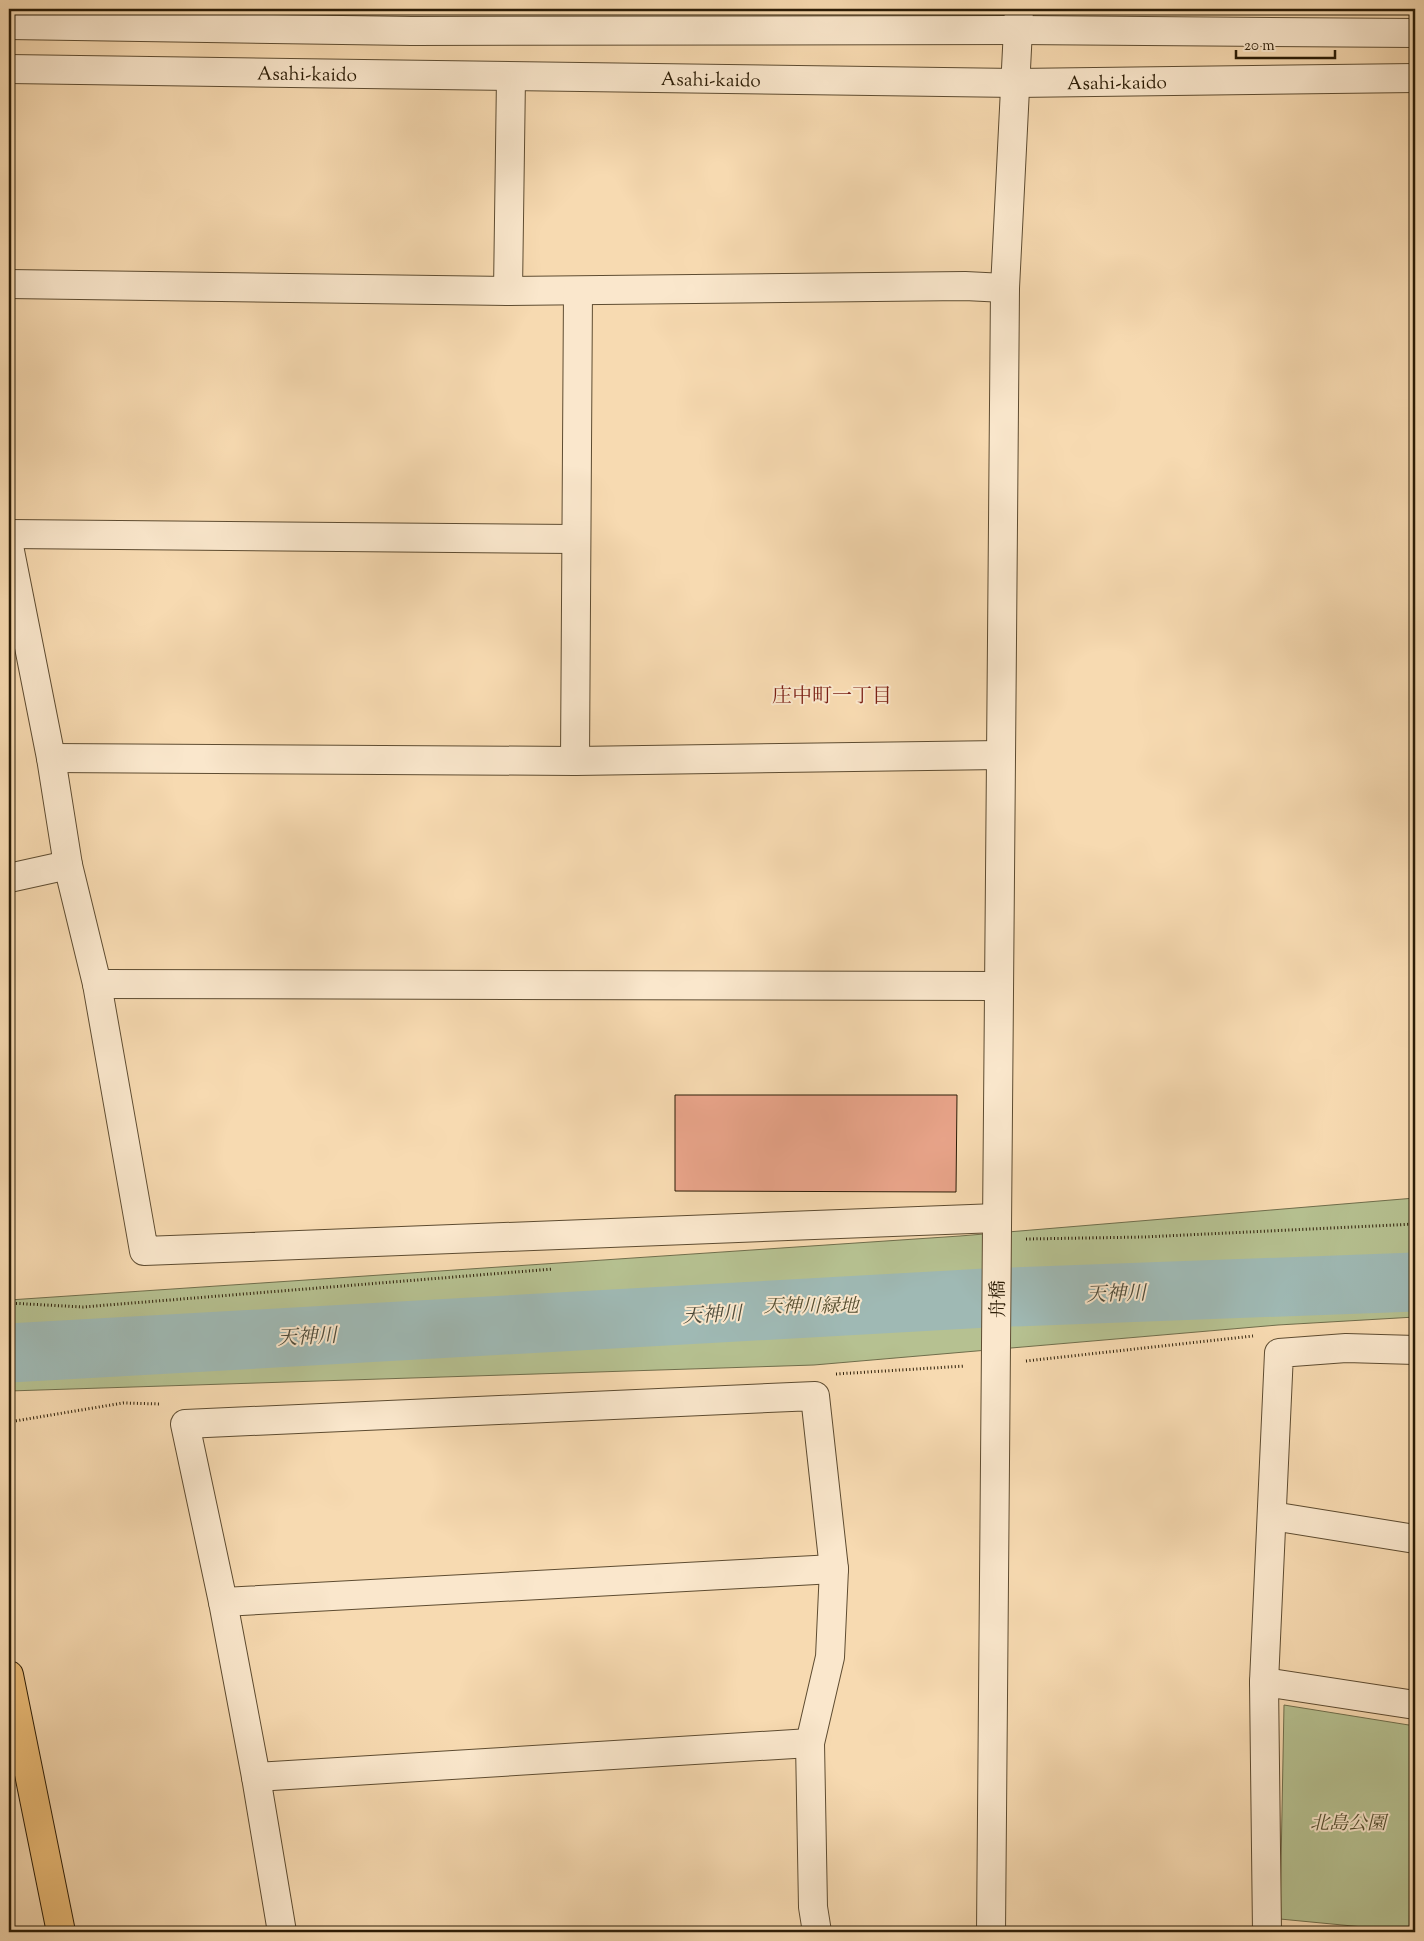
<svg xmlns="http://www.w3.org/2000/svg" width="1424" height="1941" viewBox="0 0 1424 1941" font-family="'Sorts Mill Goudy','Noto Serif JP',serif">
<rect width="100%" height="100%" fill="#f7dab1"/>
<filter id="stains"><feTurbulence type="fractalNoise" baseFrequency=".004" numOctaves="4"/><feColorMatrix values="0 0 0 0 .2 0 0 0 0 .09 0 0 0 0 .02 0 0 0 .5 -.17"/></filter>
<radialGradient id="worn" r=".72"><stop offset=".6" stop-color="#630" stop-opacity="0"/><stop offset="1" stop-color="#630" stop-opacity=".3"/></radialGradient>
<path fill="#b6c191" stroke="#706e4c" d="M 1415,1198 L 1415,1317 L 1278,1325 L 814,1365 L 9,1391 L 9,1300 L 960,1236 Z
M 1284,1705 L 1415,1726 L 1415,1932 L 1280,1919 Z"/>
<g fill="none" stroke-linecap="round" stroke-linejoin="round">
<path stroke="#9fb9b4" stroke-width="59" d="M 9,1353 L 986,1298 L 1415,1282"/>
</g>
<path fill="#eaa58b" stroke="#2b1c06" d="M 675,1095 L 957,1095 L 956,1192 L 675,1191 Z"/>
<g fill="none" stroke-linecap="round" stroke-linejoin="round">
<g stroke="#5e4c31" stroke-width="30">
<g id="minor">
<path d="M 9,25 L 412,31 L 1018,30 L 1415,33"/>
<path id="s1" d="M 9,69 L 1016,83 L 1415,78"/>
<path d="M 9,284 L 508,291 L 965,286 L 1005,288"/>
<path d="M 508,291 L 511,77"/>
<path d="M 9,534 L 575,539"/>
<path d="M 9,546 L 51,758 L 68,865 L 97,984 L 144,1251 L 997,1218"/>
<path d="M 51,758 L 575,761 L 1001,755"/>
<path d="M 575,761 L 578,291"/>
<path d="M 9,878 L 68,865"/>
<path d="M 97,984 L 999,986"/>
<path d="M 1272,1516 L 1415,1539"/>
<path d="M 223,1602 L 834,1569"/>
<path d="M 1264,1682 L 1415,1705"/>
<path d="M 256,1777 L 810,1743"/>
<path d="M 282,1932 L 256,1777 L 223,1602 L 185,1424 L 815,1396 L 834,1569 L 830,1657 L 810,1743 L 813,1907 L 817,1932"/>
<path d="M 991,1932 L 1005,288 L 1019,9"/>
<path d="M 1267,1932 L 1264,1682 L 1279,1353 L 1346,1348 L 1415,1350"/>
</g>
</g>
<g stroke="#2b1c06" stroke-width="30">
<path id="major" d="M 9,1675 L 61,1932"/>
</g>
<path stroke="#2b1c06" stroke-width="3" stroke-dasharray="1 2.5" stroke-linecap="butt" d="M 1026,1239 L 1144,1237 L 1415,1224
M 9,1303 L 83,1307 L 553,1269
M 1026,1361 L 1253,1336
M 836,1374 L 965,1366
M 9,1422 L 123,1403 L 161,1404"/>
<use href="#minor" stroke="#fae7cc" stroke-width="28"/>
<use href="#major" stroke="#ecbd78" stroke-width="28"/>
</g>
<g text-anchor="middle" stroke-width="4" stroke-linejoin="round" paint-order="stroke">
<g font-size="19" fill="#2b1c06" stroke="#fae7cc">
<text dy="7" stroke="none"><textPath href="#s1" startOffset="298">Asahi-kaido</textPath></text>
<text dy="7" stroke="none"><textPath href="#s1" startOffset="702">Asahi-kaido</textPath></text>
<text dy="7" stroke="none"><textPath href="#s1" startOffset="1108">Asahi-kaido</textPath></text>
<text transform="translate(997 1299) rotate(-90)" y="7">舟橋</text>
</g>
<g font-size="19" font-style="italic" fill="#554e30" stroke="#fae7cc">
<text x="811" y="1312">天神川緑地</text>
<text x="1348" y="1829">北島公園</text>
</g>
<g font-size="20" fill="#7a1f14" stroke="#fae7cc">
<text x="832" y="702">庄中町一丁目</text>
</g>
<g font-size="20" font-style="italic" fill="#4e4b3a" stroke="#fae7cc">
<text transform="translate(1116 1293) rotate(-2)" y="7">天神川</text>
<text transform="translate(712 1314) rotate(-3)" y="7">天神川</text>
<text transform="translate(307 1336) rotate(-3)" y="7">天神川</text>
</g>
</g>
<rect width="1424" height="1941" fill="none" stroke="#f7dab1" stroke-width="30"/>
<rect x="10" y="10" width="1404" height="1921" fill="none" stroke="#2b1c06" stroke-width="2.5"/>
<rect x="15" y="15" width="1394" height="1911" fill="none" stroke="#2b1c06"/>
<path d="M1236 50v8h99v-8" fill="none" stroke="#2b1c06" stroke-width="2.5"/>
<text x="1244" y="50" font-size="15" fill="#2b1c06" stroke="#fae7cc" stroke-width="4" paint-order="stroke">20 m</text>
<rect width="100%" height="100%" filter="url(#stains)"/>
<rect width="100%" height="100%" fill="url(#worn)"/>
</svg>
